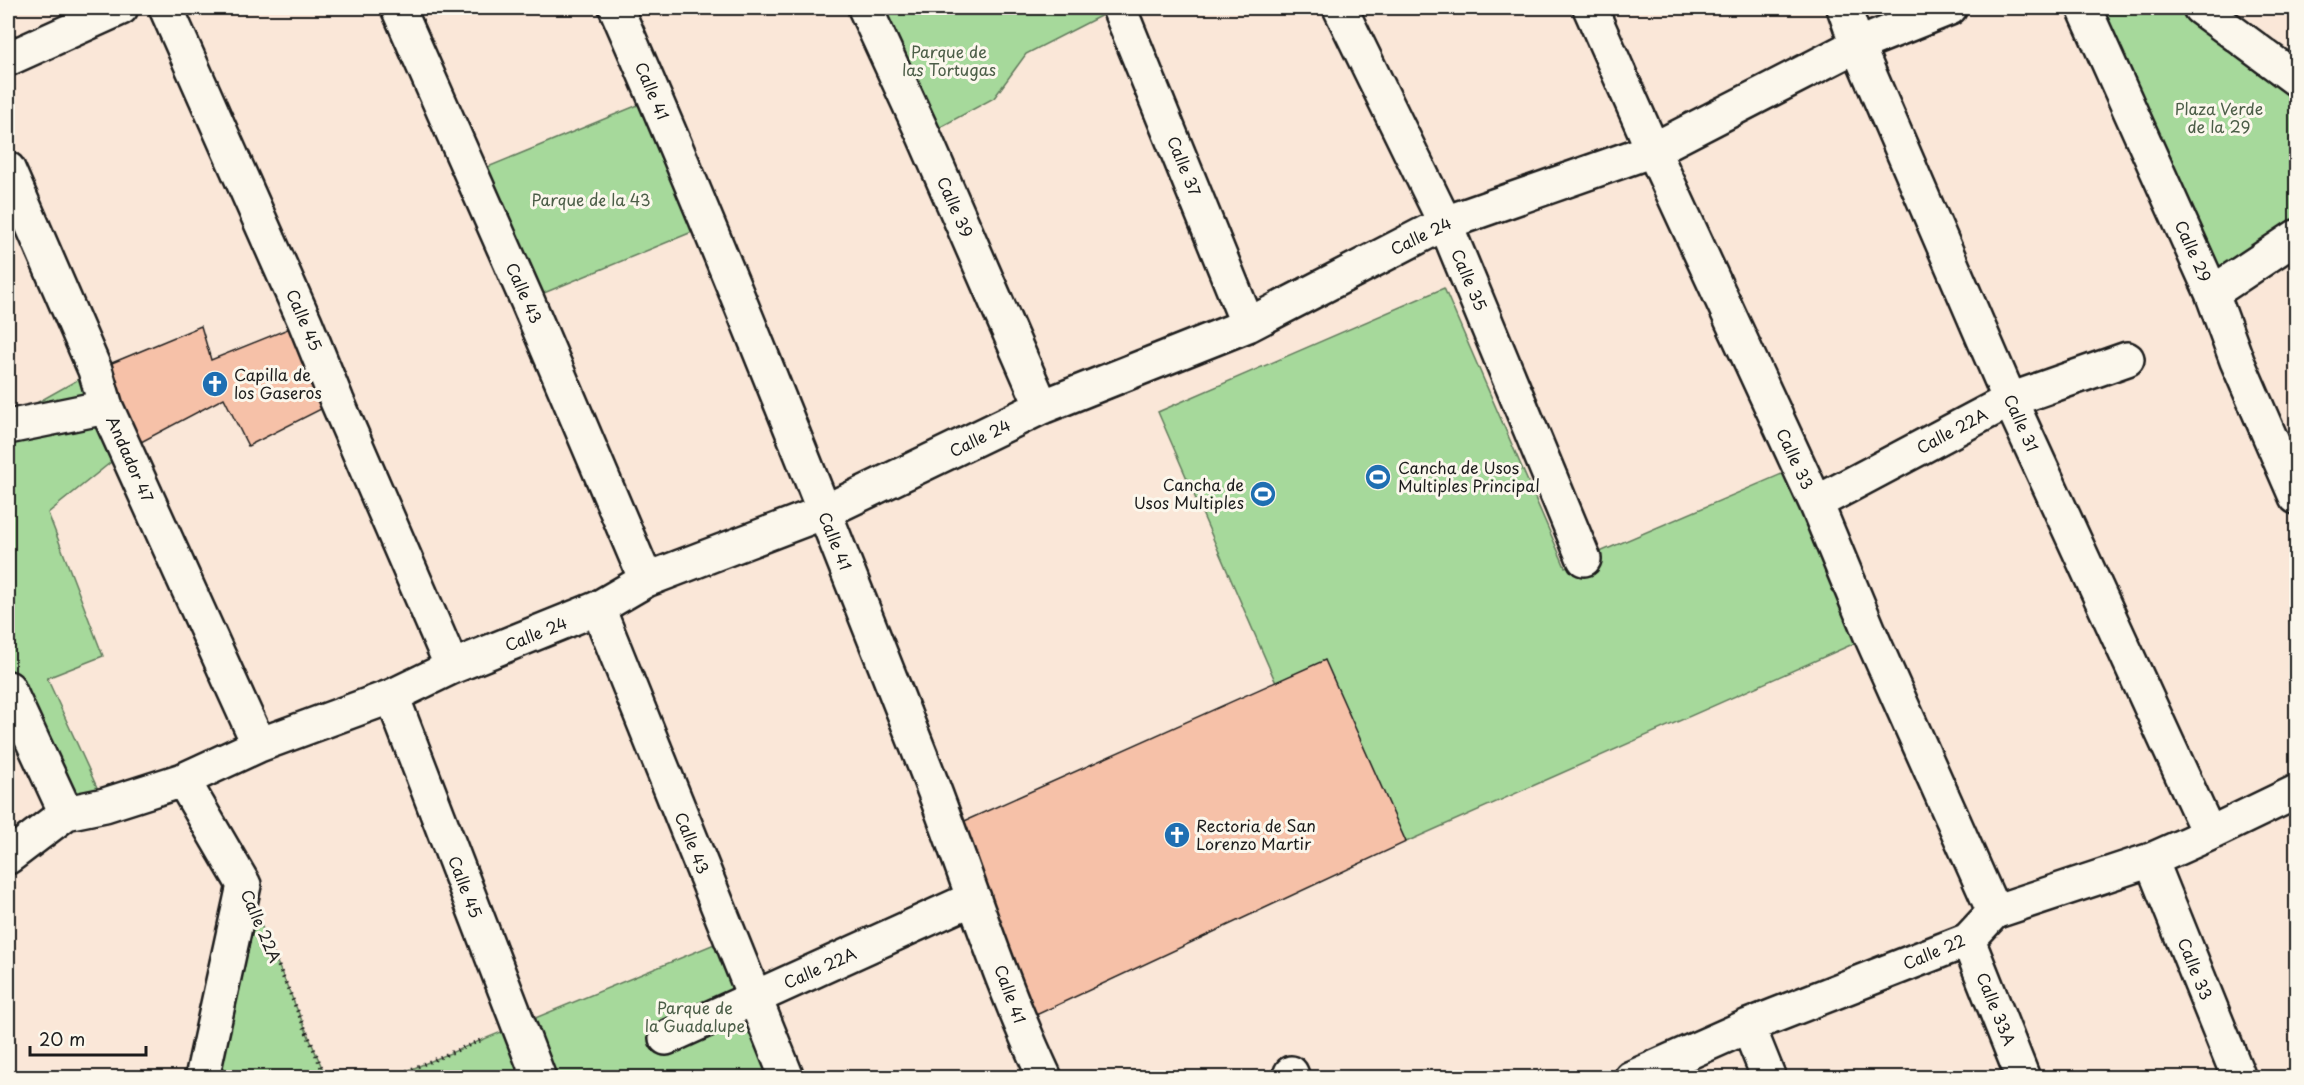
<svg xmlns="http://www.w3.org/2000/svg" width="2304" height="1085" viewBox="0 0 2304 1085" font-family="'Playpen Sans',sans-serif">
<rect width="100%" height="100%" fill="#fae7d8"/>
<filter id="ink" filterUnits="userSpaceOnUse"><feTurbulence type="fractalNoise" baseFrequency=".0167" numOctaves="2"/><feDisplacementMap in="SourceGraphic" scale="12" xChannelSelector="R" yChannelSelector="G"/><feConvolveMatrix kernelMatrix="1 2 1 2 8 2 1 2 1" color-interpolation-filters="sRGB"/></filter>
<g filter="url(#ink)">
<path fill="#a6d99b" stroke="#617a5c" stroke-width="1.5" d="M 874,8 L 1116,8 L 1026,54 L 994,98 L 924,136 Z
M 2084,8 L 2200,8 L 2296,79 L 2296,237 L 2212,293 Z
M 655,98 L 709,225 L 527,300 L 471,174 Z
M 1444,288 L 1565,567 L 1798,467 L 1871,636 L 1406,842 L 1276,683 L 1158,412 Z
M 95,370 L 126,450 L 48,513 L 103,656 L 47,678 L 105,805 L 66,813 L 8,688 L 8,419 Z
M 244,885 L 326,1077 L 202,1077 Z
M 729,938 L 787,1078 L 390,1078 Z"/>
<path fill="#f6c1a8" stroke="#1c1c1c" stroke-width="1.5" d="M 305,322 L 337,401 L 248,446 L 224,398 L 126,450 L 95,370 L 201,326 L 211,360 Z
M 1325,660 L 1406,842 L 1019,1023 L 949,828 Z"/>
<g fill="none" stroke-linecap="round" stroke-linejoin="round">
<g stroke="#1c1c1c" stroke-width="38">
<path id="street" d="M 166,8 L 305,322 L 337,401 L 452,667
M 398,8 L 527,300 L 646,580
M 616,8 C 725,257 824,511 924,764 C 965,868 997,976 1045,1078
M 865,8 L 924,136 L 1042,407
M 1119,8 L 1248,325
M 1340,8 L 1445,223 L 1584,559
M 1590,8 L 1653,150 L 1816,503 L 1871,636 L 1994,912
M 1844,8 L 1857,45 L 2010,400 L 2209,834
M 2084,8 L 2212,293 L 2237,361 L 2296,497
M 2200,8 L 2296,79
M 8,59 L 121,8
M 8,169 L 95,370 L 106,407 L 259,745
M 2212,293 L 2296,237
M 8,427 L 106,407
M 1816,503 L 2010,400 L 2127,359
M 598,608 L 787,1078
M 8,688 L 66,813
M 392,696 L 539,1078
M 183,780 L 244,885 L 202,1078
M 8,857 L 66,813 L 105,805 L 183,780 L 259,745 L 392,696 L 452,667 L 598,608 L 646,580 L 824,512 L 1042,407 L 1248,325 L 1445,223 L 1653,150 L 1857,45 L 1950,8
M 2151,860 L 2239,1078
M 1968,940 L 2023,1078
M 1748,1026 L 1769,1078
M 666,1038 L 974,898
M 1291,1073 L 1293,1078
M 1631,1078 L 1748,1026 L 1968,940 L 1994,912 L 2151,860 L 2209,834 L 2296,792"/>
</g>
<path stroke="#1c1c1c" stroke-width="4" stroke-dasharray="1.5 4.5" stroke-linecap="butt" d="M 269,944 L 326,1078
M 390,1078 L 484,1039"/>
<use href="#street" stroke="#fbf7ec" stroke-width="33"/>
</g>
</g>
<defs>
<g id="church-disc" transform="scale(1.35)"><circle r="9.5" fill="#1f6fb2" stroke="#fbf7ec"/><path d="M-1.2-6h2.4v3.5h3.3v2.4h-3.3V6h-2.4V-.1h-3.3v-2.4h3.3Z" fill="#fff"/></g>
<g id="stadium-disc" transform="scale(1.35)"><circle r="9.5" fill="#1f6fb2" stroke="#fbf7ec"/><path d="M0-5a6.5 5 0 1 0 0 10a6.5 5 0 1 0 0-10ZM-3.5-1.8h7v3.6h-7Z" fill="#fff"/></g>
</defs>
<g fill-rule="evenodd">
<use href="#church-disc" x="215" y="384"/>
<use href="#stadium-disc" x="1378" y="477"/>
<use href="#stadium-disc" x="1263" y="494"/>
<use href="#church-disc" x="1177" y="835"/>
</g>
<g text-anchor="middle" stroke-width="6" stroke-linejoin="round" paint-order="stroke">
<g font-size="16" fill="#4c5e48" stroke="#fbf7ec">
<text x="949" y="58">Parque de<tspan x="949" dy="18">las Tortugas</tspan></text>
<text x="2219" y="115">Plaza Verde<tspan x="2219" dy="18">de la 29</tspan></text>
<text x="591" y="206">Parque de la 43</text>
<text x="695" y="1014">Parque de<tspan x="695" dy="18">la Guadalupe</tspan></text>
</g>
<g font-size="16" fill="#1c1c1c" stroke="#fbf7ec">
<text transform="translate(652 91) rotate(67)" y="6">Calle 41</text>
<text transform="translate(1184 166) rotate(68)" y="6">Calle 37</text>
<text transform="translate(955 207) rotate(66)" y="6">Calle 39</text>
<text transform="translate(1421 236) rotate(-26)" y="6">Calle 24</text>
<text transform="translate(2193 251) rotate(66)" y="6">Calle 29</text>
<text transform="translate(1469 280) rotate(67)" y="6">Calle 35</text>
<text transform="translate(524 293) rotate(66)" y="6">Calle 43</text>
<text transform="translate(304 320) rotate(67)" y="6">Calle 45</text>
<text transform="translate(2021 423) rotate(66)" y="6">Calle 31</text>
<text transform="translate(1952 431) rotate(-28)" y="6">Calle 22A</text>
<text transform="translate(980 438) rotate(-26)" y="6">Calle 24</text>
<text transform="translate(130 459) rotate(66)" y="6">Andador 47</text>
<text transform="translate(1795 459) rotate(65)" y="6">Calle 33</text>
<text transform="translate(835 541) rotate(68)" y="6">Calle 41</text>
<text transform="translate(536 634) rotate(-22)" y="6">Calle 24</text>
<text transform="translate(692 843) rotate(68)" y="6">Calle 43</text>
<text transform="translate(465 887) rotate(69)" y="6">Calle 45</text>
<text transform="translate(261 926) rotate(67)" y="6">Calle 22A</text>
<text transform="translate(1934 952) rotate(-23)" y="6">Calle 22</text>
<text transform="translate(820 968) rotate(-24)" y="6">Calle 22A</text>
<text transform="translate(2195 969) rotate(68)" y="6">Calle 33</text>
<text transform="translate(1010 994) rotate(70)" y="6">Calle 41</text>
<text transform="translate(1996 1009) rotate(68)" y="6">Calle 33A</text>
</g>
<g font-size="16" fill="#1c1c1c" stroke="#fbf7ec" text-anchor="start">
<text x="234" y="381">Capilla de<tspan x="234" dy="18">los Gaseros</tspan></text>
<text x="1398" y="474">Cancha de Usos<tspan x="1398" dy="18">Multiples Principal</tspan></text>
<text x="1244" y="491" text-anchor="end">Cancha de<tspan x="1244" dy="18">Usos Multiples</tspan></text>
<text x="1196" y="832">Rectoria de San<tspan x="1196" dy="18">Lorenzo Martir</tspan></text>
</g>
</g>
<rect width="2304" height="1085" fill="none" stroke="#fbf7ec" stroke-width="30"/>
<rect x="15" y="15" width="2274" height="1055" fill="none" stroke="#1c1c1c" stroke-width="2" filter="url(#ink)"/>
<path d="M30 1046v9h116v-9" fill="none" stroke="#1c1c1c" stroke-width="3"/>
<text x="39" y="1046" font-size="18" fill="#1c1c1c" stroke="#fbf7ec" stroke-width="4.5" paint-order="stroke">20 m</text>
</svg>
